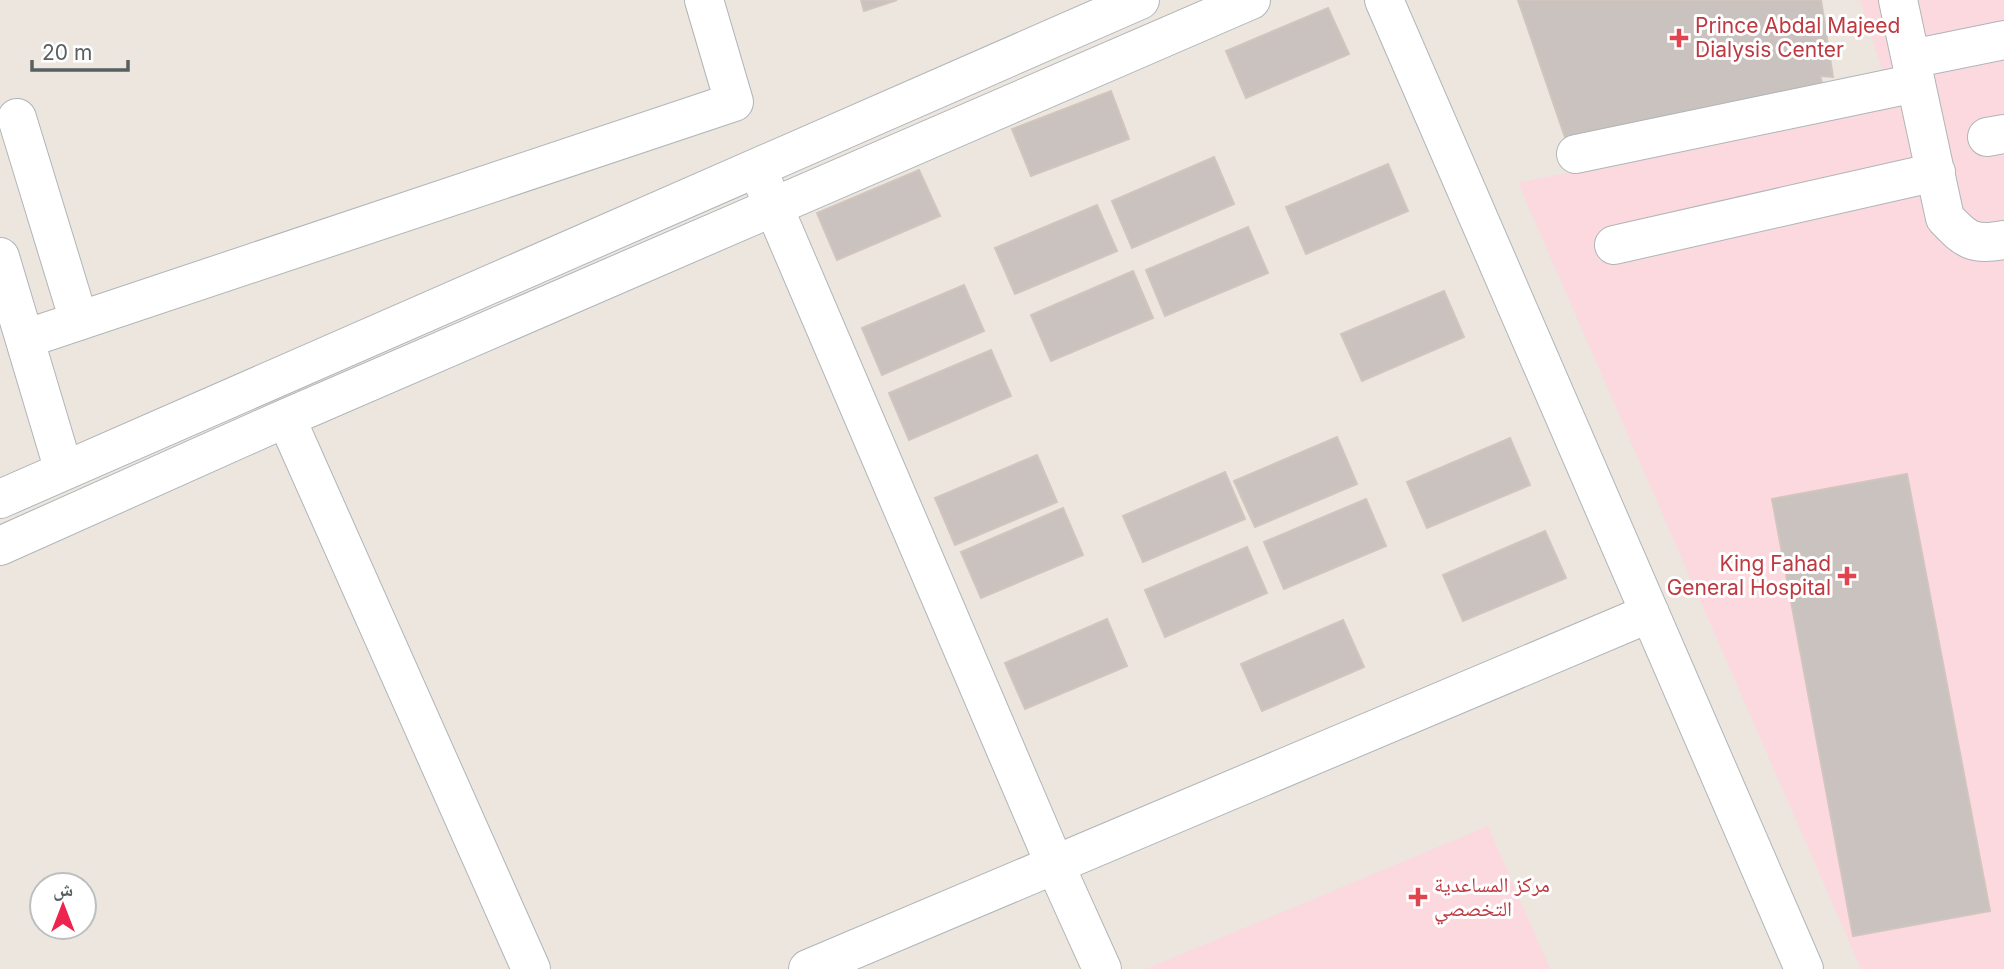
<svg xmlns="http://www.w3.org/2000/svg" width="2004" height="969" viewBox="0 0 2004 969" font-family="Inter,'Noto Naskh Arabic',sans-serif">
<rect width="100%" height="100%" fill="#ece6df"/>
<path fill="#fbd9df" d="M 1860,0 L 2004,0 L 2004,969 L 1861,969 L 1518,183 L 1893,105 Z
M 1488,826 L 1550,969 L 1146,969 Z"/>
<path fill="#c9c2be" stroke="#d1c5be" stroke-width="2" d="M 861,0 L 897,0 L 864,11 Z
M 1518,0 L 1821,0 L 1833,77 L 1820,76 L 1825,92 L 1569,149 Z
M 1328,8 L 1349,54 L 1246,98 L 1226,51 Z
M 1111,91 L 1129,139 L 1031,176 L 1012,129 Z
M 1214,157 L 1234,204 L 1132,248 L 1112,201 Z
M 1388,164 L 1408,211 L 1306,254 L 1286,207 Z
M 919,170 L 940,216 L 837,260 L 817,213 Z
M 1097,205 L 1117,251 L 1015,294 L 995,248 Z
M 1248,227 L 1268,273 L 1165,316 L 1146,270 Z
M 1133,271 L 1153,318 L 1051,361 L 1031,315 Z
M 964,285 L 984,331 L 882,375 L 862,328 Z
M 1444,291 L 1464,337 L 1362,381 L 1341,334 Z
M 991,350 L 1011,396 L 909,440 L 889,393 Z
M 1337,437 L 1357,484 L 1255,527 L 1234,481 Z
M 1510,438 L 1530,485 L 1427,528 L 1407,482 Z
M 1037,455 L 1057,502 L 955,545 L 935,498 Z
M 1225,472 L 1245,519 L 1143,562 L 1123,516 Z
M 1907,474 L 1990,911 L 1853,936 L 1772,499 Z
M 1366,499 L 1386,546 L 1284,589 L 1264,542 Z
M 1063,508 L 1083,555 L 981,598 L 961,552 Z
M 1545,531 L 1566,578 L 1463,621 L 1443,575 Z
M 1247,547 L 1267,593 L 1165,637 L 1145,590 Z
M 1107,619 L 1127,666 L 1025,709 L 1005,663 Z
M 1343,620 L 1364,667 L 1262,711 L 1241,664 Z"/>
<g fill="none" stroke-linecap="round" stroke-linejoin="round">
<g stroke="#b0b5b8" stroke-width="40">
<path id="minor" d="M 1384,0 L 1804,969
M 1898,0 L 1945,218 C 1966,240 1973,246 2004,240
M 1911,59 L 2004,40
M 17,118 L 79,321
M 1987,137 L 2004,134
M 1576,154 L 1916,83
M 763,182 L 1055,865 L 1102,969
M 1614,245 L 1936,172
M 0,257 L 64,471
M 25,339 L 734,102 L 704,0
M 286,418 L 531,969
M 0,499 L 1140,0
M 0,546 L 286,418 L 1251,0
M 808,969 L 1650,613"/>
</g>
<use href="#minor" stroke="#fff" stroke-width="38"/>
</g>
<g fill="#e0444e" stroke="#fff" stroke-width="2.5">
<path d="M1675.5 27.5h7v7h7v7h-7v7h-7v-7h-7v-7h7z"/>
<path d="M1843.5 565.5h7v7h7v7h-7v7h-7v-7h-7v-7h7z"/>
<path d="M1414.5 886.5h7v7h7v7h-7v7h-7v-7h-7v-7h7z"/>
</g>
<g text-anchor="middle" stroke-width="6" stroke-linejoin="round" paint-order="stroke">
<g font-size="21" fill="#be3a42" stroke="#fff" text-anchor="start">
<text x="1695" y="33">Prince Abdal Majeed<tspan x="1695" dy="24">Dialysis Center</tspan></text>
<text x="1831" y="571" text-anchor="end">King Fahad<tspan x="1831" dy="24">General Hospital</tspan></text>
<text x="1434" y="892">مركز المساعدية<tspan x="1434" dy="24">التخصصي</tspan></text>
</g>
</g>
<g transform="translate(63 906)"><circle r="33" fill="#ffffff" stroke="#bcbfc0" stroke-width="2"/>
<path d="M0-5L12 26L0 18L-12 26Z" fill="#ed244d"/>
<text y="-10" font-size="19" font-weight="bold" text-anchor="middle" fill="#585f61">ش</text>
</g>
<path d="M32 60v10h96v-10" fill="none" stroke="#585f61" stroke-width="3.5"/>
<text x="42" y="60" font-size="21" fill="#585f61" stroke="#ffffff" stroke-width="5" paint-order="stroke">20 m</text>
</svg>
